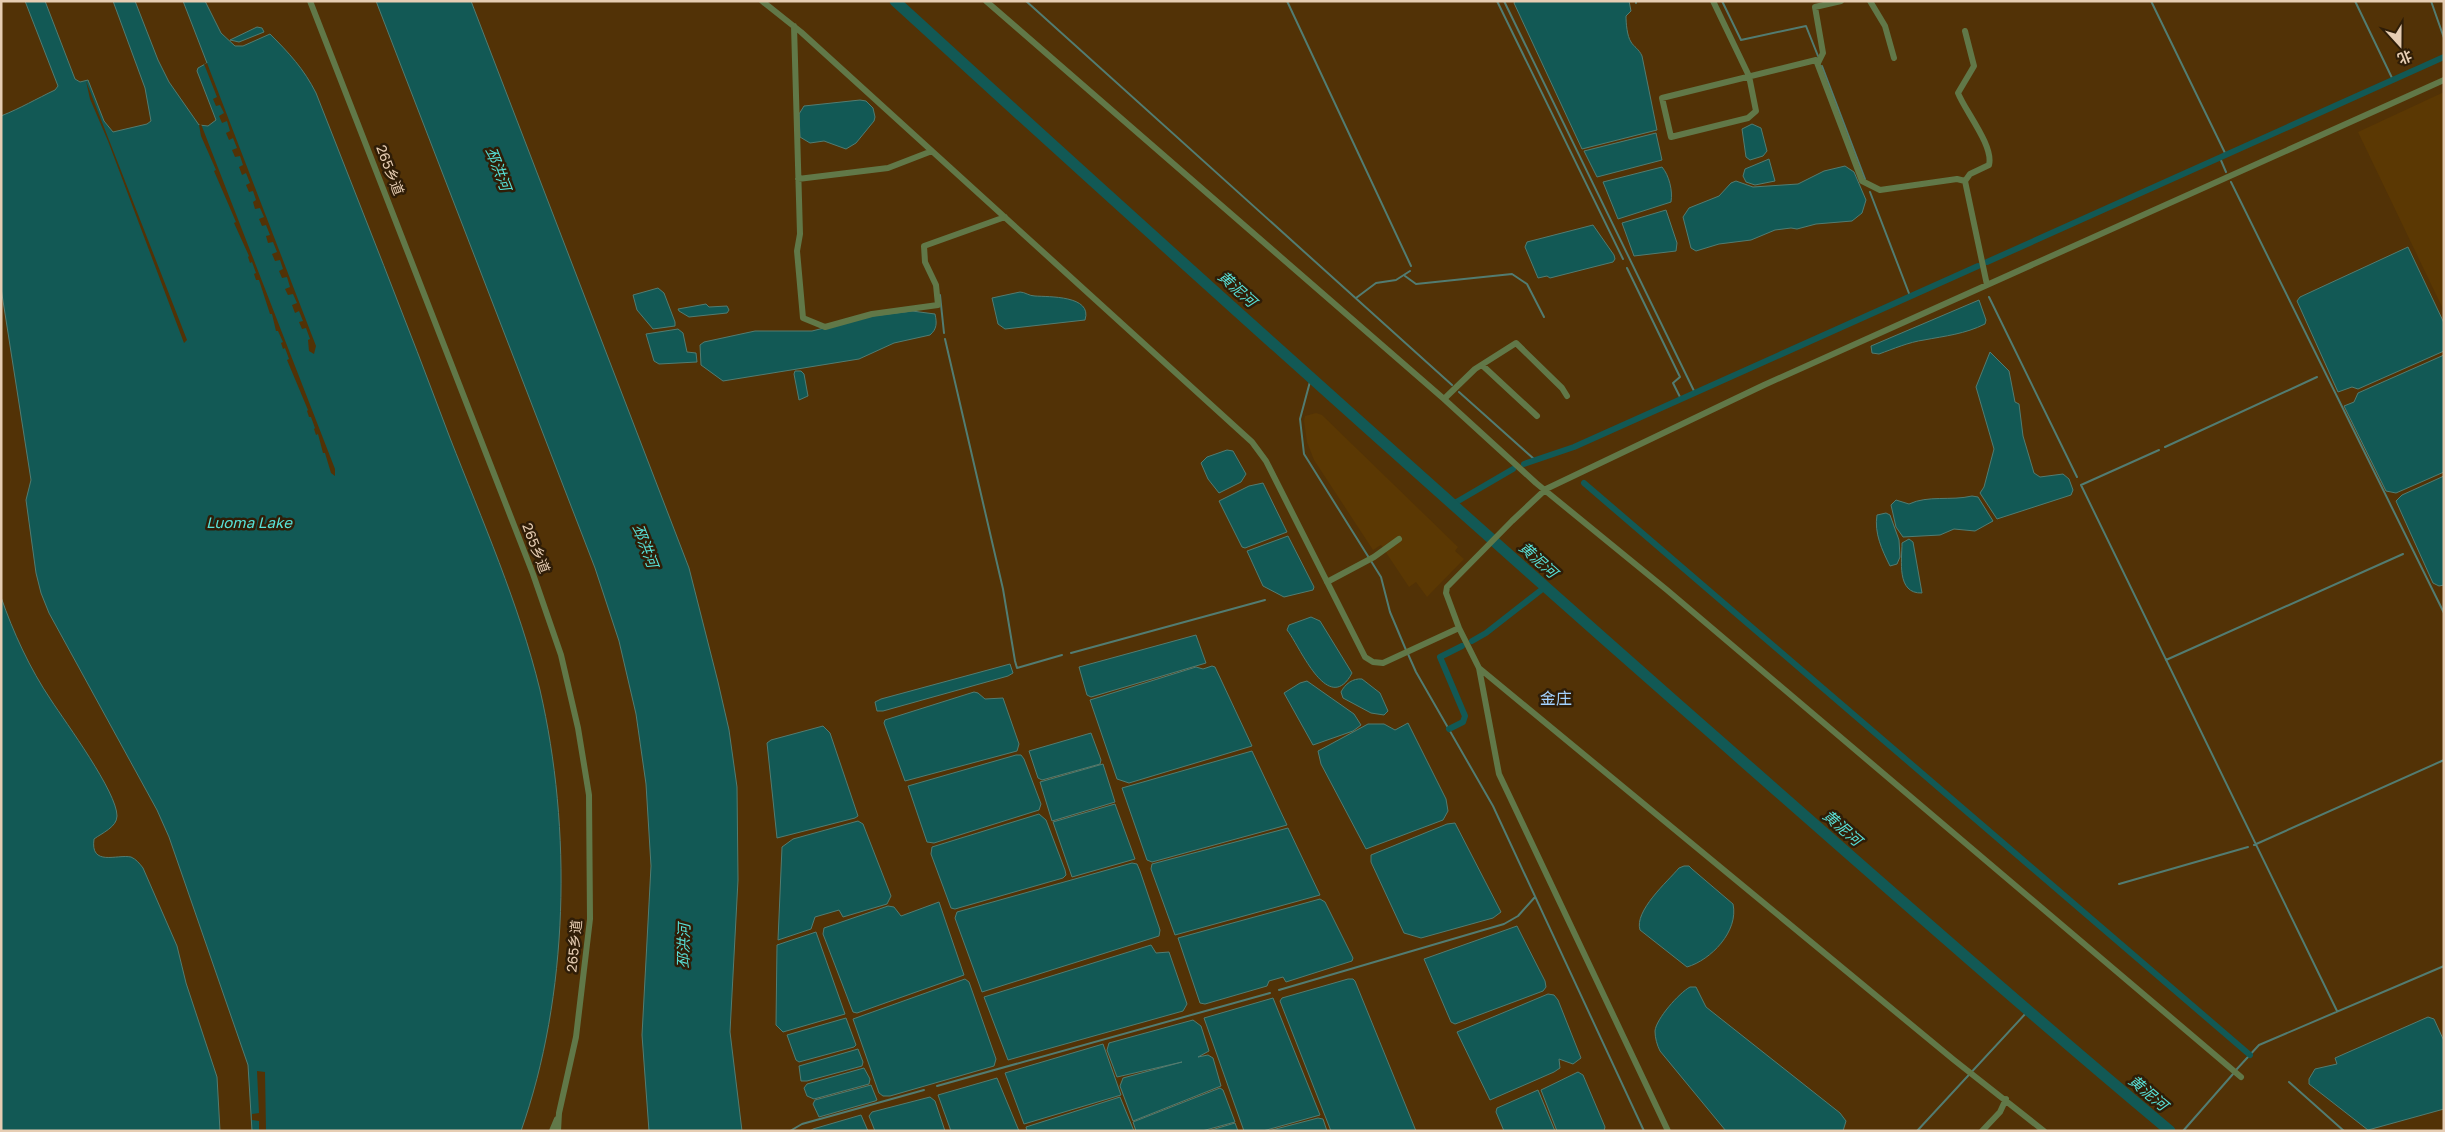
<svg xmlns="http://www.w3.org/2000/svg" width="2445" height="1132" viewBox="0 0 2445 1132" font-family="'Golos Text','Noto Sans SC',sans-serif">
<rect width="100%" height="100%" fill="#523206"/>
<path fill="#5b3803" d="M 2444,92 L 2444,308 L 2443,309 L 2358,132 Z
M 1316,413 L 1322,415 L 1458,547 L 1455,551 L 1464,559 L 1427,597 L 1416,582 L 1409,587 L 1381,545 L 1373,550 L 1314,460 L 1307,442 L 1304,421 L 1305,416 Z"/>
<path fill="#125955" stroke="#527c71" d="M 25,1 L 45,1 L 75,79 L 80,82 L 88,80 L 104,121 L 113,132 L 147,124 L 151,121 L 145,88 L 113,1 L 135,1 L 158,60 L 169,82 L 199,125 L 208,126 L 216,120 L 197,71 L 198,68 L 207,63 L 183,1 L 205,1 L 221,33 L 235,46 L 243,46 L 270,34 C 289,53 304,69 316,93 C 361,208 407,323 450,438 C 482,520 519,604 540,690 C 572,829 569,995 521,1131 L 252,1131 L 248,1065 L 169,837 L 157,810 L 49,613 L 41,593 L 36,573 L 26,500 L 31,480 L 1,288 L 1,116 C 21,108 36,99 55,90 L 58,86 Z
M 376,1 L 471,1 L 689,568 L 718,682 L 729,730 L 737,787 L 738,880 L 730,1032 L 742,1131 L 649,1131 L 642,1035 L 651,866 L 646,784 L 636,714 L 619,641 L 595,568 Z
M 1515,1 L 1629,1 L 1631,11 L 1626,16 C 1626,23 1627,36 1631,42 C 1634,47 1639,49 1642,56 L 1657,130 L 1582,149 L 1514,3 Z
M 257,27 L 262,28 L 264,32 L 239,42 L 230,40 Z
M 860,100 L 866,101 L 873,108 L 875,117 L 874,121 L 856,143 L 846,149 L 824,141 L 810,143 L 800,137 L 799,114 L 804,106 Z
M 1752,124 L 1761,128 L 1767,151 L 1763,156 L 1750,160 L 1746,157 L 1742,129 Z
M 1656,133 L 1662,160 L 1597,177 L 1584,151 Z
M 1769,159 L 1775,181 L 1755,185 L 1746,182 L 1743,176 L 1745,169 Z
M 1845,166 L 1854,172 L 1866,200 L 1862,213 L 1852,221 L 1816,224 L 1797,229 L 1791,228 L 1775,230 L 1751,240 L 1719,244 L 1696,251 L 1691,248 L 1683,217 L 1689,208 L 1719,196 L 1731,183 L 1736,181 L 1753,187 L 1798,184 L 1824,171 Z
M 1662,167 C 1669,175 1673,191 1671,202 L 1618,219 L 1603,182 Z
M 1666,210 L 1677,243 L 1676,251 L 1634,256 L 1622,223 Z
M 1593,225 L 1614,255 L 1615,259 L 1613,262 L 1550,278 L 1547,276 L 1538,278 L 1525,247 L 1527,242 Z
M 2408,247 L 2444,323 L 2444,351 L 2358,389 L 2352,387 L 2338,392 L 2297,301 L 2300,297 Z
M 658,288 L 664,293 L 675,322 L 675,326 L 653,329 L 637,310 L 633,295 Z
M 1020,292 C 1025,292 1029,296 1035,296 C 1048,297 1093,295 1085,320 L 1005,329 L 998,324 L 992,298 Z
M 1979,300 L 1986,320 L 1985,324 C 1965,334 1945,336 1924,340 C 1909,342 1893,349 1879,354 L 1872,353 L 1871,346 Z
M 706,304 L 709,307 L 727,306 L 729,310 L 727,313 L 689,317 L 679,311 L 678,309 Z
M 912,311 L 935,314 C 937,323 937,329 930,335 L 894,343 L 859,359 L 723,381 L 701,365 L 700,345 L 704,342 L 755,331 L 812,331 L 872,316 Z
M 678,329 L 683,333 L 687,352 L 696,353 L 697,362 L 659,364 L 654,361 L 646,334 Z
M 1990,352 L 2009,371 L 2015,402 L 2019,404 L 2023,436 L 2034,473 L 2040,477 L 2063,474 L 2069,479 L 2073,490 L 2071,495 L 1997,519 L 1980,493 L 1984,487 L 1994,449 L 1976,387 Z
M 2444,355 L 2444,472 L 2396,493 L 2386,491 L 2344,406 L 2354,402 L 2358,393 Z
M 795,371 L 801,371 L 804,374 L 808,396 L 799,400 L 794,374 Z
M 1227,450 L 1233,451 L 1246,474 L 1241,482 L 1219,493 L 1208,479 L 1201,463 L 1207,457 Z
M 2444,476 L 2444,585 L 2439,586 L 2433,583 L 2396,501 L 2402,495 Z
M 1263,483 L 1287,532 L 1245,548 L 1242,547 L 1219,501 L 1249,486 Z
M 1972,496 L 1978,497 L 1993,521 L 1975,531 L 1954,529 L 1940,535 L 1903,537 L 1896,527 L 1891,505 L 1896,500 L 1909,504 C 1928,495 1951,501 1972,496 Z
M 1886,513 L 1890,515 L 1899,540 L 1900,557 L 1897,564 L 1890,566 C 1882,550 1874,533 1877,515 Z
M 1288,536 L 1314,587 L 1313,590 L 1284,597 L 1263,586 L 1247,551 Z
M 1909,539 L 1913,542 L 1922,593 C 1896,594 1902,560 1902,543 Z
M 1,597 C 13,632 30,669 51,700 C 66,723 117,792 117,816 C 117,827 102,833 94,839 C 90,867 117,854 131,857 C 136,859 140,864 143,868 L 177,946 L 186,983 L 217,1077 L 220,1131 L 1,1131 Z
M 1311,617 L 1320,621 L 1352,673 C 1328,718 1299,644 1287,630 L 1289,625 Z
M 1196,635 L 1206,663 L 1091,697 L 1087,695 L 1079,667 Z
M 1010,664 L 1013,673 L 1008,676 L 883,711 L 877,711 L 875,702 L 881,699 Z
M 1212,666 L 1215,667 L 1252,746 L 1129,783 L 1117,779 L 1090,700 L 1196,667 L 1203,669 Z
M 1362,679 L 1380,693 L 1388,711 L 1384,715 L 1371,713 L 1343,698 L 1341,692 C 1345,684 1353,678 1362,679 Z
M 1307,681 L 1354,714 L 1361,725 L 1353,731 L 1313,745 L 1284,693 L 1300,683 Z
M 974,692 L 978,693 L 985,699 L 1003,698 L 1019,744 L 1017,751 L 905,781 L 884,723 L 885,720 Z
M 1408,723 L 1446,799 L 1448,811 L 1443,820 L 1366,849 L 1321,764 L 1318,751 L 1368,724 L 1384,724 L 1395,730 Z
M 823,726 L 830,733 L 858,816 L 855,818 L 777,838 L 767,743 L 771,740 Z
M 1091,733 L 1101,760 L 1100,764 L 1042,780 L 1038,778 L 1029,751 Z
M 1252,751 L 1287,825 L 1152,862 L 1147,860 L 1122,788 Z
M 1016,755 L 1021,755 L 1024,759 L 1041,804 L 1039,810 L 934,843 L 927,842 L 908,786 Z
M 1103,764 L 1115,802 L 1052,821 L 1040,782 Z
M 1115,804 L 1135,859 L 1072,877 L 1053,822 Z
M 1039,814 L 1046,820 L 1065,870 L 1066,875 L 1063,878 L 955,909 L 951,908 L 931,854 L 932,847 Z
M 858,821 L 863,824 L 891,896 L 887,904 L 843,917 L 839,910 L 815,917 L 811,929 L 778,940 L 782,847 L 793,839 Z
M 1455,823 L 1501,912 L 1493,918 L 1421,938 L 1404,933 L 1371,862 L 1371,855 L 1447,824 Z
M 1288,828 L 1320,895 L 1175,935 L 1151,869 L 1152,864 Z
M 1132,863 L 1137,864 L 1140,871 L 1160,930 L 1159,936 L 982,992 L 955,918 L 957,912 Z
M 1684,866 L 1689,866 L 1692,869 L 1733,904 C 1739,931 1711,960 1687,967 L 1640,930 C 1634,911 1667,882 1679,868 Z
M 1320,899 L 1325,902 L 1353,958 L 1352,961 L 1286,982 L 1283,977 L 1269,981 L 1267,986 L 1205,1004 L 1200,1003 L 1178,938 Z
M 939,902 L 964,975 L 857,1013 L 853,1012 L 823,934 L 824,928 L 888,906 L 894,907 L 901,916 Z
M 1517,926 L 1545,981 L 1546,987 L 1543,991 L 1455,1024 L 1451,1022 L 1424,959 Z
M 816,932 L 845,1014 L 783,1032 L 776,1025 L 777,945 Z
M 1151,945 L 1156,953 L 1169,952 L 1187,1004 L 1183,1011 L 1008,1060 L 984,997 Z
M 965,979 L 969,982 L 996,1059 L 994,1066 L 890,1096 L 883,1096 L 879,1093 L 853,1019 Z
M 1348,979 L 1353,979 L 1355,981 L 1416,1131 L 1331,1131 L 1280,1001 L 1282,998 Z
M 1690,987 L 1696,987 L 1706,1007 L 1840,1113 L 1846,1121 L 1843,1131 L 1726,1131 L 1660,1051 C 1657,1045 1655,1038 1655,1031 C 1656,1019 1679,993 1690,987 Z
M 1548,994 L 1554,995 L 1558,1000 L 1581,1058 L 1573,1064 L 1559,1059 L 1560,1068 L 1554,1072 L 1490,1100 L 1457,1032 Z
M 1273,998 L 1320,1115 L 1263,1131 L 1244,1131 L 1204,1018 Z
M 2428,1017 L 2434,1019 L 2444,1041 L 2444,1109 L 2368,1130 L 2309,1084 L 2309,1079 L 2315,1069 L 2337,1064 L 2335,1058 Z
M 846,1018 L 856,1045 L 854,1047 L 799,1062 L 796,1060 L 787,1035 Z
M 1193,1020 L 1201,1026 L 1209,1051 L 1198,1057 L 1208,1055 L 1213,1058 L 1221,1086 L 1133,1121 L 1120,1086 L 1123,1078 L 1182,1062 L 1117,1077 L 1107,1050 L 1109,1043 Z
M 1103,1044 L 1121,1095 L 1024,1124 L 1005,1073 Z
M 858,1049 L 863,1062 L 862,1066 L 807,1081 L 801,1081 L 799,1066 Z
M 864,1068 L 870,1079 L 869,1084 L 814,1099 L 807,1096 L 804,1088 L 807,1084 Z
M 1578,1072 L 1583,1075 L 1605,1127 L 1604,1131 L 1557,1131 L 1541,1090 Z
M 997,1078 L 1019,1131 L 951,1131 L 938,1095 Z
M 871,1085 L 877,1100 L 875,1101 L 819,1117 L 813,1104 L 815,1100 Z
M 1220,1088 L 1223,1090 L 1235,1122 L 1202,1131 L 1136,1131 L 1133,1122 Z
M 1538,1090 L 1555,1131 L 1504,1131 L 1496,1112 L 1497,1108 Z
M 930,1097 L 935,1101 L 945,1131 L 875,1131 L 869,1116 L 872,1112 Z
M 1120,1097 L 1134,1131 L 1027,1131 L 1026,1127 Z
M 861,1115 L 868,1131 L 810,1131 L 813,1129 Z
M 1318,1118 L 1323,1119 L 1327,1131 L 1268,1131 Z
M 1235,1123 L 1238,1131 L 1208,1131 Z"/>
<path fill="#523206" d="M 207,63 L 316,346 L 314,354 L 309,351 L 308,340 L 310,339 L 306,328 L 302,329 L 299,322 L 303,321 L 299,311 L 295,313 L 292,305 L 297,303 L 293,294 L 288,295 L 285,289 L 290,287 L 287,277 L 282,278 L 279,271 L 283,269 L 280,260 L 275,261 L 272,254 L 277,252 L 273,242 L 268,243 L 266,236 L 270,235 L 266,225 L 262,226 L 259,219 L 264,217 L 260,208 L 255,209 L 253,202 L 256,200 L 253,191 L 249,192 L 246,185 L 250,183 L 246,173 L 242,175 L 239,167 L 243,165 L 240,156 L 235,157 L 232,150 L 237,148 L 233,138 L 229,140 L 226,133 L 230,131 L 227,121 L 222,123 L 219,116 L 224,113 L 220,105 L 216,106 L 213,99 L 217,97 L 204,64 Z
M 86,81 L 180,322 L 187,340 L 184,343 L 108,141 L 90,99 Z
M 201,124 L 335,469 L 335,476 L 331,473 L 325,453 L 323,453 L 318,434 L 316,435 L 314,429 L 315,428 L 311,417 L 309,417 L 307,411 L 308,410 L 287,360 L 289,359 L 285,348 L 283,349 L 281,343 L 283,342 L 278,331 L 276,331 L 272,314 L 270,314 L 259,280 L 256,280 L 254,274 L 256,273 L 252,262 L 250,263 L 248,257 L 249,256 L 234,223 L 236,222 L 214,171 L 216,170 L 201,136 L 199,125 Z
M 257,1071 L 265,1072 L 266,1131 L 259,1131 L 259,1121 L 252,1120 L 252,1114 L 259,1113 Z"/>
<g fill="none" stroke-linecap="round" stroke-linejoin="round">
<path stroke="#527c71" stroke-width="2" d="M 1026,1 L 1452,385
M 1287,1 L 1411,266
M 1497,1 L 1623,259
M 1504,1 L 1695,393
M 1636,1 L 1636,3
M 1722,1 L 1741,40 L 1806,26 L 1818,56
M 2151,1 L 2226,155
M 2355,1 L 2393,80
M 2431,1 L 2444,38
M 1822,66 L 1865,179
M 2220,158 L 2226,172
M 2231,182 L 2444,613
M 1870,192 L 1910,296
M 1627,268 L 1680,377 L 1673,383 L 1681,399
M 1405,276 L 1416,284 L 1512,274 L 1527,284 L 1544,317
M 940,295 L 944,333
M 1989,297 L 2077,477
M 1356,298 L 1376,283 L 1396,280 L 1410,271
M 945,339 L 1003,589 L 1015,661 L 1017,668 L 1062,655
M 1311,378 L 1300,419 L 1304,454 L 1381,577 L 1390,612 L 1406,650
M 1459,392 L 1534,459
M 2165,447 L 2317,377
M 2159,450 L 2081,485 L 2337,1011
M 1071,653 L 1265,600
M 1408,654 L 1416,672 L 1493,806 L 1644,1131
M 2166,660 L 2403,554
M 2254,845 L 2444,760
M 2119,884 L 2248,847
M 1279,990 L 1504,924 L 1518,916 L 1535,897
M 2236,1070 L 2259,1045 L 2444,966
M 2289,1082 L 2344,1131
M 937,1086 L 1270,993
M 790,1131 L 802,1124 L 924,1090
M 1917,1131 L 2027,1012
M 2183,1131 L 2233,1074"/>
<path stroke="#125955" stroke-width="6" d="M 1987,262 L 2444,57
M 1524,464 L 1574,447 L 1978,266
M 1584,483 L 2250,1055
M 1453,504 L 1513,469
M 1472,641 L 1486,633 L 1545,587
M 1449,729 L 1463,722 L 1465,716 L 1440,657 L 1462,646"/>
<path stroke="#125955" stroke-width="11" d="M 895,1 C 1154,238 1416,473 1679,705 C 1842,848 2004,992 2170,1131"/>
<path stroke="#617848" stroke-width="6" d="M 310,1 L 533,574 L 561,655 L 578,728 L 589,795 L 590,919 L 576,1037 L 559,1113 L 558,1131
M 762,1 L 801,32 L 1252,442 L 1266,461 L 1365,657 L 1373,662 L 1383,663 L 1459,628 L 1479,668 L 1499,774 L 1668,1131
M 986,1 L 1444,399 L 1536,483 L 1667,590 L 2241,1077
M 1713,1 L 1749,76 L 1756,111 L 1748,118 L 1671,137 L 1662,98 L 1816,60 L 1862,181 L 1880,190 L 1957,179 L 1965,181
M 1870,1 L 1885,26 L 1894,58
M 794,26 L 800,234 L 797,251 L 803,318 L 825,327 L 872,314 L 938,305 L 936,285 L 925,262 L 924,246 L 1005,217
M 1965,31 L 1974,66 L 1958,93 C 1965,111 1994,146 1989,165 L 1970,174 L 1965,181 L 1987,285
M 1818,63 L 1823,53 L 1815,7 L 1841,1
M 798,179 L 888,168 L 932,151
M 1482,365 L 1537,416
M 1444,399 L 1475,369 L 1516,343 L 1562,388 L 1567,396
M 1327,582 L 1374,557 L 1399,539
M 1459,628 L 1446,593 L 1447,587 L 1512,521 L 1546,489 L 1764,385 L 2444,80
M 1479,668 L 1954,1060 L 2044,1131
M 552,1131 L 557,1119
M 1982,1131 L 2000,1112 L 2006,1099"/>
</g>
<g text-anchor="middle" stroke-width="5" stroke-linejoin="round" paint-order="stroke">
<g font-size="14" fill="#e6cdb3" stroke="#2f1d07">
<text transform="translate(390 170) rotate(69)" y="5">265乡道</text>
<text transform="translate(536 548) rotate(69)" y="5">265乡道</text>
<text transform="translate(574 946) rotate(-84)" y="5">265乡道</text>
</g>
<g font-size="15" font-style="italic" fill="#58e1d8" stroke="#2f1d07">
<text transform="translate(498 169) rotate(69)" y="5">邳洪河</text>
<text transform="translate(1237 289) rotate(42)" y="5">黄泥河</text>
<text x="249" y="528">Luoma Lake</text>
<text transform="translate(645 546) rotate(69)" y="5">邳洪河</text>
<text transform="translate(1538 560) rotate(42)" y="5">黄泥河</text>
<text transform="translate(1842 828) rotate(41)" y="5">黄泥河</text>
<text transform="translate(684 946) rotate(-89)" y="5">邳洪河</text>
<text transform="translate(2148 1093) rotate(40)" y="5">黄泥河</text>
</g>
<g font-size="16" fill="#a3d1fe" stroke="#2f1d07">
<text x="1556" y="704">金庄</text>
</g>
</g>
<rect width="2445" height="1132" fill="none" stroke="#e6cdb3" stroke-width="5"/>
<g transform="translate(2400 45) rotate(159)" stroke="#2f1d07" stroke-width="4" paint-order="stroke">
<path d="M0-4L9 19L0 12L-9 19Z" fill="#e6cdb3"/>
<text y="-8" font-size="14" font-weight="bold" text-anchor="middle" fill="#e6cdb3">北</text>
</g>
</svg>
